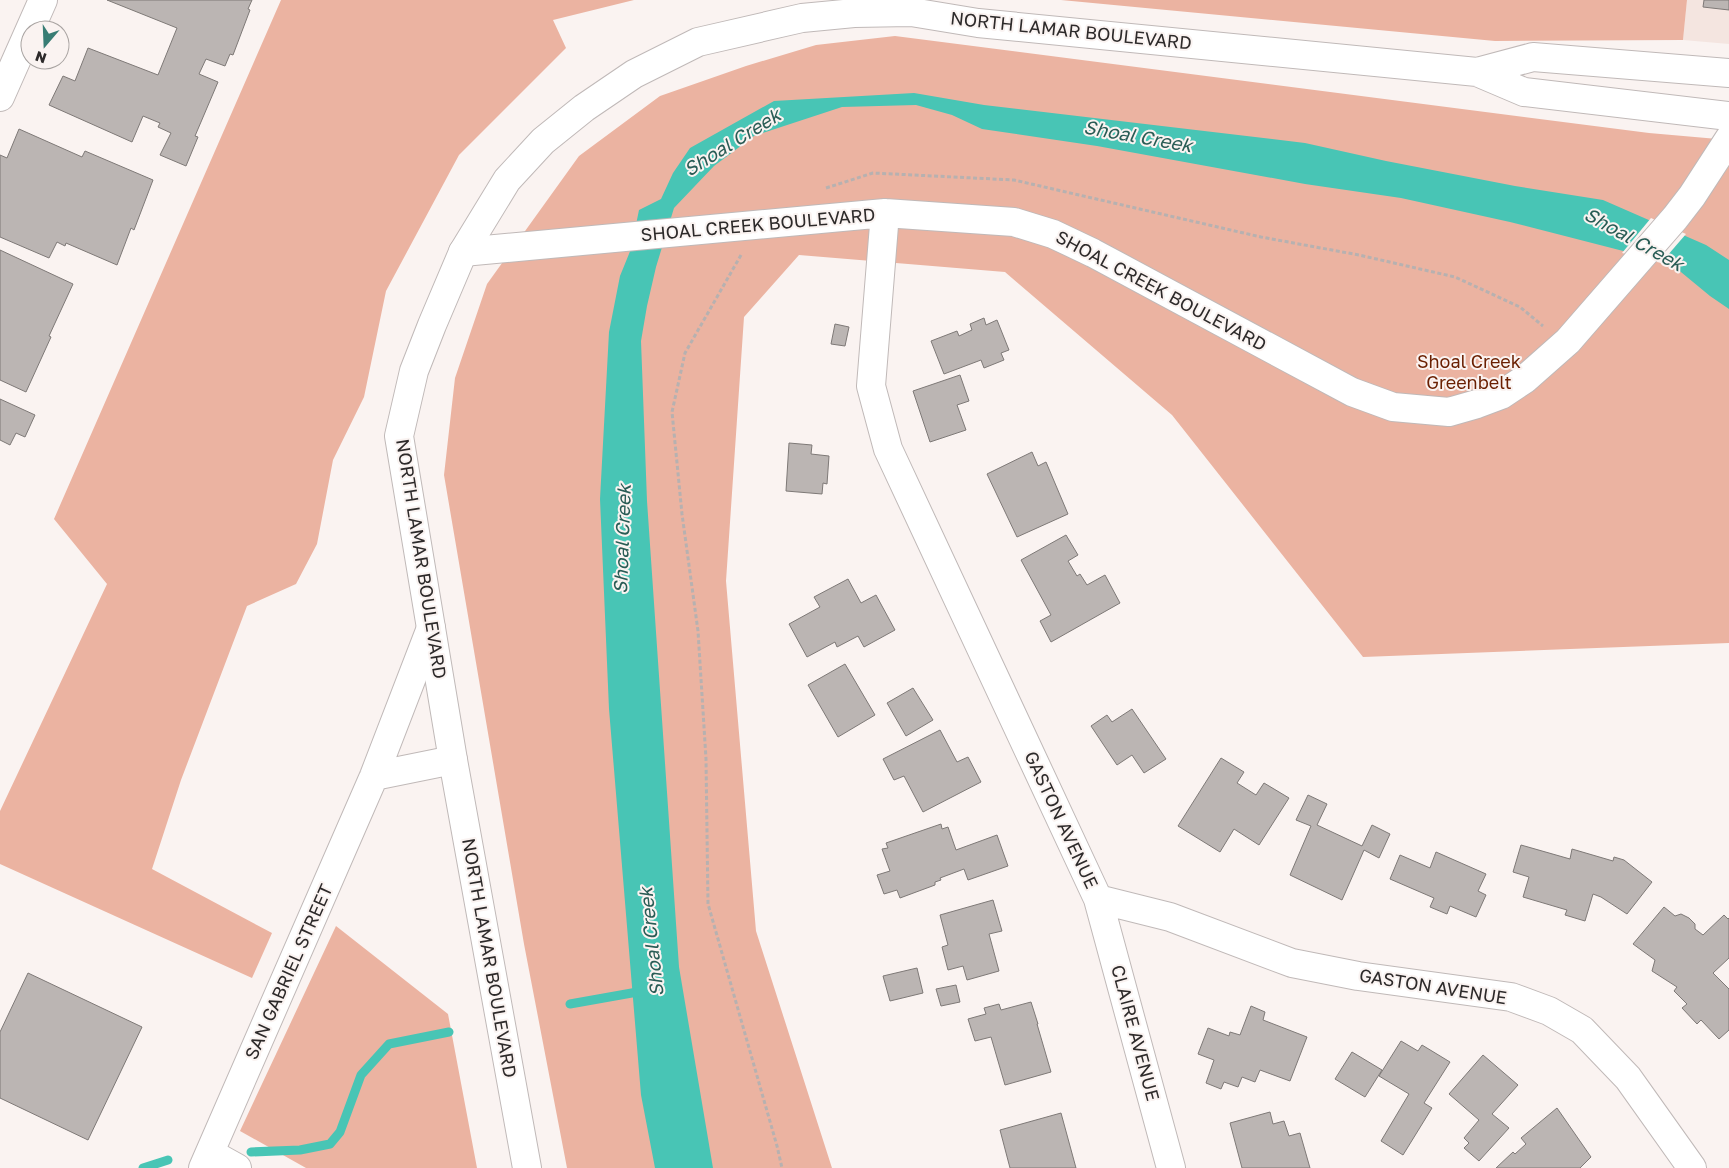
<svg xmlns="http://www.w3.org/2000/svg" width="1729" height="1168" viewBox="0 0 1729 1168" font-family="'Golos Text',sans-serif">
<rect width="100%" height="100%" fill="#faf3f1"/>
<path fill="#f4e5e0" d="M 1687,0 L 1729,0 L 1729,44 L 1683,40 Z"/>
<path fill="#ebb3a1" d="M 281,0 L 634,0 L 553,20 L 566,48 L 459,155 L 386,291 L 364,397 L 333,460 L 317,544 L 296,584 L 247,606 L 181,780 L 152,869 L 272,933 L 252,978 L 0,864 L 0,811 L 107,584 L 54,519 Z
M 1061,0 L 1687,0 L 1683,40 L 1495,41 Z
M 895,36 L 1649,133 L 1729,140 L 1729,643 L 1363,657 L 1172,415 L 1005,272 L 799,255 L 744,317 L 726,581 L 756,931 L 832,1168 L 567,1168 L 524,944 L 444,475 L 455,378 L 487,284 L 579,156 L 660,96 L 746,66 L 816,45 Z
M 336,926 L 448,1014 L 477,1168 L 306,1168 L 240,1131 Z"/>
<path fill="#48c5b5" d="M 914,93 L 984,105 L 1305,143 L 1386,161 L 1515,186 L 1603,200 L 1706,245 L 1729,260 L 1729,309 L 1710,296 L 1670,263 L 1510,222 L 1401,198 L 1305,184 L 1097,146 L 982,129 L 952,115 L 916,105 L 842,107 L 754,136 L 714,166 L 674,208 L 656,267 L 647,306 L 641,341 L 647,501 L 679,967 L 713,1168 L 655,1168 L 641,1095 L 609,709 L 600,499 L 609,332 L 620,276 L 631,249 L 639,210 L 661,199 L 673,173 L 690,148 L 774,101 Z"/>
<path fill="#faf3f1" d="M 1651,218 L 1686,234 L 1661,263 L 1622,253 Z"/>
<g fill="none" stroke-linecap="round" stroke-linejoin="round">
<path stroke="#48c5b5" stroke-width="9" d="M 570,1004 L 643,991
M 251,1152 L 300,1150 L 330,1144 L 340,1132 L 361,1075 L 389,1044 L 449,1032
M 143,1168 L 168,1160"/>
</g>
<path fill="#bbb5b3" stroke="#7e7977" d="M 107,0 L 252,0 L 248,9 L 250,10 L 233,55 L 230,54 L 225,66 L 206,59 L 199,74 L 218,82 L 195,136 L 198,137 L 186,166 L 160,155 L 171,133 L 158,127 L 160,123 L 143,116 L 132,142 L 49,105 L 63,76 L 75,81 L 88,48 L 158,75 L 177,28 Z
M 1704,0 L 1729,0 L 1729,10 L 1703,7 Z
M 19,129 L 82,157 L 85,151 L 153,180 L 134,230 L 131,228 L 117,265 L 66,243 L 65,246 L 57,242 L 49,258 L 0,237 L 0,155 L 7,158 Z
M 0,250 L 73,284 L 49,336 L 51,337 L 26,392 L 0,380 Z
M 984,318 L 986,325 L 997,320 L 1009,350 L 1001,353 L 1004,360 L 984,368 L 981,360 L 944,374 L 931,341 L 957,331 L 959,336 L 972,330 L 970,324 Z
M 835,324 L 849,327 L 845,346 L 831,344 Z
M 960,375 L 969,401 L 957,405 L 966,430 L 930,442 L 913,391 Z
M 0,399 L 35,415 L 25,437 L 16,433 L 10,445 L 0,440 Z
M 789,443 L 812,445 L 811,454 L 829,456 L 827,484 L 823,483 L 822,494 L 786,491 Z
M 1032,452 L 1038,466 L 1046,462 L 1068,514 L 1017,537 L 987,474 Z
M 1066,535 L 1078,555 L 1068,561 L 1077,576 L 1080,574 L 1087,585 L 1105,575 L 1120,603 L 1051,642 L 1040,621 L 1051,615 L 1021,560 Z
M 848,579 L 861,603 L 876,595 L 895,630 L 864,647 L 858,636 L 837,647 L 835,642 L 807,657 L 789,624 L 820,607 L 814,597 Z
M 845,664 L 875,715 L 838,737 L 808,685 Z
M 913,688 L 933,720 L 906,736 L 887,703 Z
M 1132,709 L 1166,759 L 1144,773 L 1132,755 L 1117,765 L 1091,726 L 1107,715 L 1112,722 Z
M 940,730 L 957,762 L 968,757 L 981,782 L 923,812 L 904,776 L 894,780 L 883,759 Z
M 1221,758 L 1244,772 L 1237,783 L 1256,795 L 1264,783 L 1289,798 L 1259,845 L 1234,829 L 1220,852 L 1178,826 Z
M 1308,795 L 1327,804 L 1317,825 L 1362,846 L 1372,825 L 1390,834 L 1379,858 L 1364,850 L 1342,900 L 1290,875 L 1311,826 L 1296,820 Z
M 941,824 L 942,829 L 948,827 L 956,850 L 997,835 L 1008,866 L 968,880 L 964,869 L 940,878 L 941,880 L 935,882 L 935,885 L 900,898 L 897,890 L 884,894 L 877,875 L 890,871 L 882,849 L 888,848 L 886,843 Z
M 1521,845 L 1570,859 L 1572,849 L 1613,861 L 1614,857 L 1624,860 L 1652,882 L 1627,914 L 1601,897 L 1593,894 L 1585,921 L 1565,915 L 1567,910 L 1523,897 L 1529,877 L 1513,872 Z
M 1436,852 L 1486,874 L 1478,891 L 1486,895 L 1476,917 L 1450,906 L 1447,914 L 1430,907 L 1434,898 L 1390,879 L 1400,855 L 1430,868 Z
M 993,900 L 1002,931 L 989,934 L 999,971 L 967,980 L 963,966 L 948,970 L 942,947 L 948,945 L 940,915 Z
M 1664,907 L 1675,916 L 1681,914 L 1689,918 L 1695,924 L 1695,929 L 1703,935 L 1724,915 L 1728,919 L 1729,918 L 1729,958 L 1713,973 L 1729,989 L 1729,1030 L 1719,1039 L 1701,1020 L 1697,1024 L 1682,1008 L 1687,1004 L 1674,991 L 1677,987 L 1652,971 L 1655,960 L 1633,944 Z
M 917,968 L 923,993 L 890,1001 L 883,976 Z
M 28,973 L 142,1027 L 88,1140 L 0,1098 L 0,1032 Z
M 956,985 L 960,1002 L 941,1006 L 936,989 Z
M 1031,1002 L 1038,1024 L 1037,1024 L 1051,1072 L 1005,1085 L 991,1037 L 975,1041 L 968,1019 L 986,1014 L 984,1008 L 999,1004 L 1001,1010 Z
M 1251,1006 L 1265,1012 L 1263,1020 L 1307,1037 L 1290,1081 L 1260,1070 L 1255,1082 L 1242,1077 L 1238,1087 L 1224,1082 L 1221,1089 L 1206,1083 L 1214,1060 L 1198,1054 L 1208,1028 L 1229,1036 L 1230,1032 L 1240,1035 Z
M 1401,1041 L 1418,1051 L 1422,1045 L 1450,1062 L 1424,1103 L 1432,1108 L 1403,1155 L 1381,1141 L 1409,1094 L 1379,1076 Z
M 1352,1052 L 1382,1070 L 1365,1097 L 1335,1079 Z
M 1483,1055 L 1518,1085 L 1492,1114 L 1509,1128 L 1479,1161 L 1464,1148 L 1469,1143 L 1464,1138 L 1479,1120 L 1449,1094 Z
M 1557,1108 L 1591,1157 L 1580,1168 L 1496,1168 L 1513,1152 L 1515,1154 L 1526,1144 L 1521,1138 Z
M 1270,1112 L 1273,1124 L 1284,1121 L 1289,1136 L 1300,1133 L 1310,1168 L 1242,1168 L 1230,1123 Z
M 1061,1113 L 1076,1168 L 1010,1168 L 1000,1130 Z"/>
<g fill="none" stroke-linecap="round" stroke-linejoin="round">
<g stroke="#c0b9b8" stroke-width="30">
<path id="minor" d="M 0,97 L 43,0
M 885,213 L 871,386 L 888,449 L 1098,899 L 1171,1168
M 463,252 L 885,213 L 1014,222 L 1053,234 L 1093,253 L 1352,392 L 1393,407 L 1449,412 L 1477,404 L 1501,395 L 1525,379 L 1568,341 L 1675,218 L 1692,196 L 1729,139
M 374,776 L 453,760
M 1098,899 L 1170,917 L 1292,963 L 1358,976 L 1511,997 L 1549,1011 L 1582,1030 L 1628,1078 L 1692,1168
M 210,1153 L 237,1168
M 203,1168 L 374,776 L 431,628"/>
</g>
<g stroke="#c0b9b8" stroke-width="30">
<path id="major" d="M 1477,72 L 1533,57 L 1729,73
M 527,1168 L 453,760 L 399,436 L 414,371 L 432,325 L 463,252 L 507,180 L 543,141 L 584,108 L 634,74 L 698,42 L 802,18 L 854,13 L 911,12 L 978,23 L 1477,72 L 1524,92 L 1729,116"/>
</g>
<path stroke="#b7b1b0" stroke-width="3" stroke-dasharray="4 2.5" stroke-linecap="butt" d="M 826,188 L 873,173 L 1014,180 L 1261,237 L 1359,255 L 1455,277 L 1520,307 L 1543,326
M 741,255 L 685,353 L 672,412 L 682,514 L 698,631 L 706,759 L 708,904 L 777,1146 L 782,1168"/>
<use href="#minor" stroke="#fff" stroke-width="28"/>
<use href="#major" stroke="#fff" stroke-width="28"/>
</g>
<g text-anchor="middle" stroke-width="4" stroke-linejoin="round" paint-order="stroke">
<g font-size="18" fill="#2d2a2a" stroke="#faf3f1">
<text transform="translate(1071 31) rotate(6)" y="6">NORTH LAMAR BOULEVARD</text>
<text transform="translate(758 225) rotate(-5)" y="6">SHOAL CREEK BOULEVARD</text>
<text transform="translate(1161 291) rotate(28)" y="6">SHOAL CREEK BOULEVARD</text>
<text transform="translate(421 559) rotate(81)" y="6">NORTH LAMAR BOULEVARD</text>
<text transform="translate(1061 820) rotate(65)" y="6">GASTON AVENUE</text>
<text transform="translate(489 958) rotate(80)" y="6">NORTH LAMAR BOULEVARD</text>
<text transform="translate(289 972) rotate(-66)" y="6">SAN GABRIEL STREET</text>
<text transform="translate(1433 987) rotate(9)" y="6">GASTON AVENUE</text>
<text transform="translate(1135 1033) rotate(75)" y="6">CLAIRE AVENUE</text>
</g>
<g font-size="18" fill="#6a1f01" stroke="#faf3f1">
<text x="1469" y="368">Shoal Creek<tspan x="1469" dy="21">Greenbelt</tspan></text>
</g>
<g font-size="19" font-style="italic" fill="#295c55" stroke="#faf3f1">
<text transform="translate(1138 136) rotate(10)" y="7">Shoal Creek</text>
<text transform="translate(732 142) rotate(-32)" y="7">Shoal Creek</text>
<text transform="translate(1634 239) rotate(29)" y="7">Shoal Creek</text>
<text transform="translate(622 539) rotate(-88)" y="7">Shoal Creek</text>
<text transform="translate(651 942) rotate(-96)" y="7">Shoal Creek</text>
</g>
</g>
<g transform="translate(45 45) rotate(199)"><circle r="24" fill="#faf3f1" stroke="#a8a3a1"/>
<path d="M0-4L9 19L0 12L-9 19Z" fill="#387d74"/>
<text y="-8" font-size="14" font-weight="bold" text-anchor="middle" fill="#2d2a2a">N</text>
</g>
</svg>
